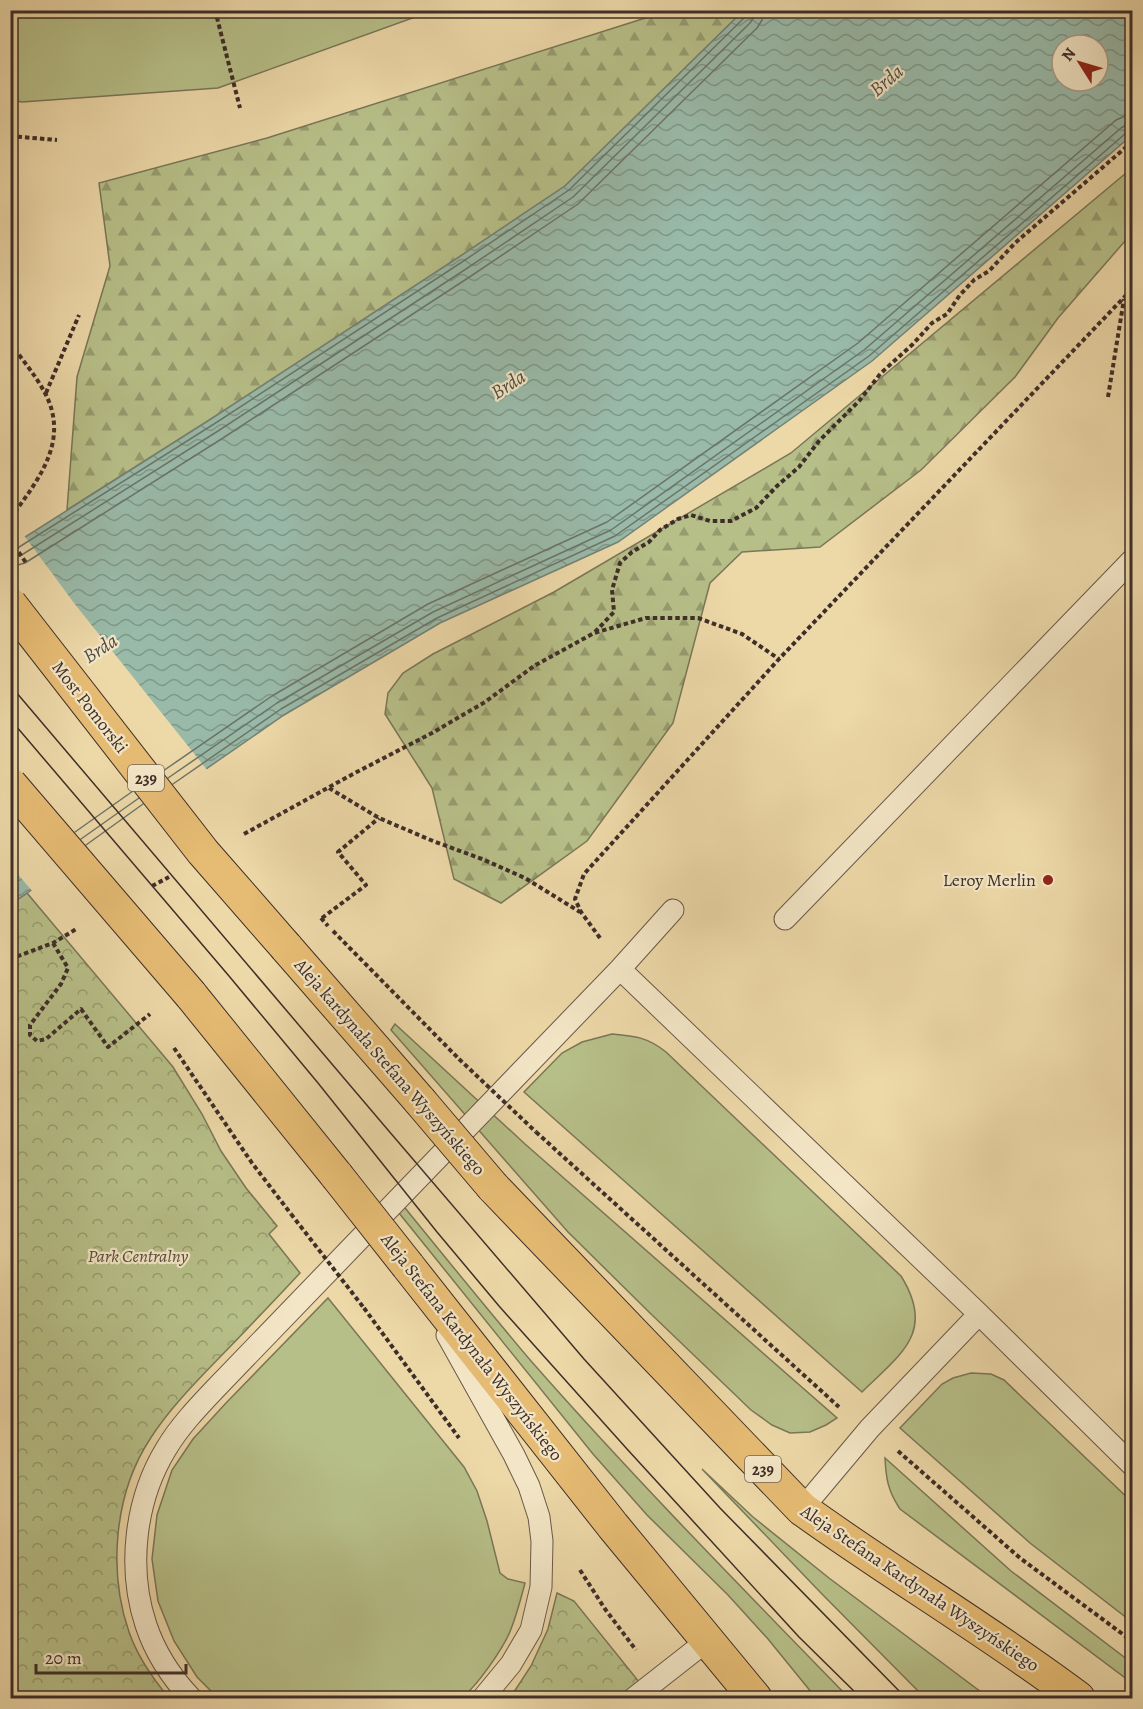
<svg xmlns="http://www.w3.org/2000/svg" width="1143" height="1709" viewBox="0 0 1143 1709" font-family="Alegreya,serif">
<defs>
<pattern id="forest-firs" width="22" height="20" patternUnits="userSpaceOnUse" patternTransform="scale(1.5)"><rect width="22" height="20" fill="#b7bf88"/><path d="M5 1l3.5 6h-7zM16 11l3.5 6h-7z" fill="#969c6f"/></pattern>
<pattern id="park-crowns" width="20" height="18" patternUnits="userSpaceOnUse" patternTransform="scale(1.5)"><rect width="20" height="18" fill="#b7bf88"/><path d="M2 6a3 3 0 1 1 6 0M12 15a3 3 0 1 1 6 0" fill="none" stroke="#969c6f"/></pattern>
<pattern id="water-waves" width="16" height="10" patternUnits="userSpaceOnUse" patternTransform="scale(1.5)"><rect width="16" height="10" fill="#99baa9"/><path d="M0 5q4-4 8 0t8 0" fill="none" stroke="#7e988a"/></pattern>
</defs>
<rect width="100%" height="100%" fill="#edd8a8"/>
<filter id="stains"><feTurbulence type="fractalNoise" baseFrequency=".00333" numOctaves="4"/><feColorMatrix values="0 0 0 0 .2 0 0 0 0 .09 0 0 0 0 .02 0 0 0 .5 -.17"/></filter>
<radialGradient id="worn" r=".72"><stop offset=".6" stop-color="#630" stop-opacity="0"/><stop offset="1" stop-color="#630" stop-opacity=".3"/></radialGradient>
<path fill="#b7bf88" stroke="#7a7658" stroke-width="1.5" d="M 11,10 L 432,10 L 432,11 L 218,88 L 22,102 L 11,100 Z
M 395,1024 L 525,1144 L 837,1418 L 826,1425 L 810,1432 L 790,1433 L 772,1425 L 751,1410 L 651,1314 L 568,1232 L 391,1030 Z
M 612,1034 C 635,1036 647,1037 666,1052 L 901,1276 C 936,1332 901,1354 862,1392 L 524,1092 L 562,1053 L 582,1042 Z
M 401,1203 C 444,1256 487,1309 531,1361 C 633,1477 742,1588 849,1698 L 816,1698 L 768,1639 L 728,1595 L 647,1515 L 593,1454 L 395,1208 Z
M 328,1298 L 464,1467 L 477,1491 L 487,1521 L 500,1573 L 508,1579 L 525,1583 C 521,1598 517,1614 511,1629 C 505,1646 476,1688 461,1698 L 218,1698 L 197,1677 L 174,1641 L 158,1601 L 152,1559 L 157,1515 L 172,1470 L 193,1439 L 226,1403 Z
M 971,1373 L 991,1374 L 1004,1380 L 1132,1502 L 1132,1622 L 1030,1543 L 900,1428 L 942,1384 L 953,1378 Z
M 885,1458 L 1011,1571 L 1132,1663 L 1132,1683 L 900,1509 C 888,1491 886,1479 885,1458 Z
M 702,1469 L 753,1517 L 829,1578 L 989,1698 L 925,1698 L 821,1593 Z"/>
<path fill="url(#forest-firs)" stroke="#7a7658" stroke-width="1.5" d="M 663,11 L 743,11 L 565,186 L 459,257 L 211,419 L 67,510 L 77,377 L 110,266 L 99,183 L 267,138 L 658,14 Z
M 1132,168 L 1132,233 L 1058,318 L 1015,377 L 921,470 L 820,547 L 742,552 L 710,583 L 673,723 L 587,841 L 501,903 L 454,879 L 432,788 L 385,714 L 388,693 L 403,673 L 433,654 L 554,592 L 791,453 Z"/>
<path fill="url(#park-crowns)" stroke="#7a7658" stroke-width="1.5" d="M 27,893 L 173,1067 L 202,1114 L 221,1151 L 246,1188 L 277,1226 L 269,1234 L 300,1273 C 274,1301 248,1328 221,1356 C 196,1382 170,1408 150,1439 C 114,1494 108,1571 129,1632 C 137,1655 154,1680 169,1698 L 11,1698 L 10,904 Z
M 557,1593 L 574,1601 L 652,1698 L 510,1698 L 531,1666 L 548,1629 Z"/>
<path fill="url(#water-waves)" stroke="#758276" stroke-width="1.5" fill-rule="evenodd" d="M 743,11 L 1132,11 L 1132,135 L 872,361 L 618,542 L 440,623 L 284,715 L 11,904 L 11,546 L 211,419 L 459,257 L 565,186 ZM 1062,45 L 1098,45 L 1098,81 L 1062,81 Z"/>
<path fill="#edd8a8" d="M 23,534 L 74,603 L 208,771 L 33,892 L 10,865 L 10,542 Z"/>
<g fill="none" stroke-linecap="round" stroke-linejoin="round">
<path stroke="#6c7469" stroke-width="1.5" d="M 10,550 L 16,549 L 214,424 L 462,262 L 569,190 L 745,17 L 747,10
M 10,558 L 20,556 L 218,431 L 466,269 L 573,197 L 750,23 L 754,17 L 754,10
M 10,567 L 25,563 L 223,438 L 471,276 L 578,204 L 757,28 L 762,20 L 763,10
M 163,771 L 272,696 L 428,604 L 607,522 L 858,343 L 1116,120 L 1125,116 L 1132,115
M 168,778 L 277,703 L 433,612 L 611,530 L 864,350 L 1121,128 L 1126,125 L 1132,124
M 173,784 L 281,709 L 437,618 L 615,536 L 869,356 L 1126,133 L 1132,132
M 75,832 L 133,791
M 81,839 L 139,798
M 86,845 L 143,804"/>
<g stroke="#6a5849" stroke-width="23">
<path id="service" d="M 785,919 L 1132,560
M 620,969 L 979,1314 L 1132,1465
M 447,1335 L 514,1455 L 529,1486 L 539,1517 L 542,1541 L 541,1587 L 531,1630 L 511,1664 L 483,1698
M 802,1509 L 870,1428 L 979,1314
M 191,1698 C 172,1678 155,1652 146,1625 C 127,1568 135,1500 166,1449 C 179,1427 197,1408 215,1389 L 620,969 L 673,910
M 634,1698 L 708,1640"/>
</g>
<g stroke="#3e2e29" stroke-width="35">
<path id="primary" d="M 286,947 L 420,1101
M 191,995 L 337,1176
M 493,1187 L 802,1509 C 892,1574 989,1631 1078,1698
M 408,1266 L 613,1526 L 755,1698"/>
</g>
<path stroke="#3e2e29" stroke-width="4" stroke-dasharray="4.5 3" stroke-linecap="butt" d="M 215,10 L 240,108
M 10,136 L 57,140
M 10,343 C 22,359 36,376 45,393 C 69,439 41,476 15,512 L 10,514
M 46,393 L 79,315
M 1108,397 L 1124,299
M 595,632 L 614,612 L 612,590 L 620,563 L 632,552 L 649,542 L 660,530 L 678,519 L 691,515 L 710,521 L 731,521 L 756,508 L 777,486 L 799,467 L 819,441 L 859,401 L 881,373 L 913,344 L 932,323 L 947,314 L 960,295 L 974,280 L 989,271 L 1015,243 L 1132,142
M 329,788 L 379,818 L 433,841 L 482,859 L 525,878 L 580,912
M 244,834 L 353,774 L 432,733 L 485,702 L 534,666 L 594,633 L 646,618 L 698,618 L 742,634 L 779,659
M 152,886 L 169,877
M 322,918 L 366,885 L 338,852 L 379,818
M 333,931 L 459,1059
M 600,938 L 581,912 L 575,899 L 584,874 L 779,659 L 1132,289
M 53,943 L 68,968 L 61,984 L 30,1025 L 30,1035 L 37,1041 L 46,1039 L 81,1009 L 108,1047 L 150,1014
M 10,959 L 53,943 L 78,928
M 174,1048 L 252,1163 L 291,1214
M 536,1132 L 839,1407
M 364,1308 L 459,1438
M 898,1451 L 1020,1558 L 1132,1641
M 580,1570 L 605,1609 L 636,1650"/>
<use href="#service" stroke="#f3e6c6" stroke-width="21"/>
<use href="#primary" stroke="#e6bc74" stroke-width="33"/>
<path stroke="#3e2e29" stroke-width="1.5" d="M 10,685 L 388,1130 L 584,1359 L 720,1508 L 906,1698
M 10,719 L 229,976 L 318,1083 L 437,1232 L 499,1306 L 627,1449 L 799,1637 L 861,1698"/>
<g stroke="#3e2e29" stroke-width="35" stroke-linecap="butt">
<path id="primary-bridge" d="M 10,604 L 203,852 L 286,947
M 10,784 L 191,995
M 420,1101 L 493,1187
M 337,1176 L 408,1266"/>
</g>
<path stroke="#3e2e29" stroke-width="4" stroke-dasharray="4.5 3" stroke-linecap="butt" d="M 10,540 L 27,564
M 321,918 L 328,926
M 459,1059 L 536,1132
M 291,1214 L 364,1308"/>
<use href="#primary-bridge" stroke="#e6bc74" stroke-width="33"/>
</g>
<circle fill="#8f2418" stroke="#f3e6c6" stroke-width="2" cx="1048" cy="880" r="6"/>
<g text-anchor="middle" stroke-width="4.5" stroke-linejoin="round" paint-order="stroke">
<g fill="#f3e6c6" stroke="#746558" stroke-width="1.5">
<rect x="128" y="765" width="36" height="26" rx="4.5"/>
<rect x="745" y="1456" width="36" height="26" rx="4.5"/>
</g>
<g font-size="16" font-weight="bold" fill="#3e2e29">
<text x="146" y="784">239</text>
<text x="763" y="1475">239</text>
</g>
<g font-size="18" fill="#3e2e29" stroke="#f3e6c6">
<text transform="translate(90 707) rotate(52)" y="6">Most Pomorski</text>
<text transform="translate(390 1067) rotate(49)" y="6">Aleja kardynała Stefana Wyszyńskiego</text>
<text transform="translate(472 1347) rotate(52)" y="6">Aleja Stefana Kardynała Wyszyńskiego</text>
<text transform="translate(920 1588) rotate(34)" y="6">Aleja Stefana Kardynała Wyszyńskiego</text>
</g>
<g font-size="18" fill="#3e2e29" stroke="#f3e6c6" text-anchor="end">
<text x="1036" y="886">Leroy Merlin</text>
</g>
<g font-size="18" font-style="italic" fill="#564b3c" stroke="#f3e6c6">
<text x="138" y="1262">Park Centralny</text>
</g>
<g font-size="20" font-style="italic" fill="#504a43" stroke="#f3e6c6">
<text transform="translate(886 80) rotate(-41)" y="7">Brda</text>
<text transform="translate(508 384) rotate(-33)" y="7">Brda</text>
<text transform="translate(100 648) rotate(-33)" y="7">Brda</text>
</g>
</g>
<rect width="1143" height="1709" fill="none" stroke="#edd8a8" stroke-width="36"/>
<rect x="12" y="12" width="1119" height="1685" fill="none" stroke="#3e2e29" stroke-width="3"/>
<rect x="18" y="18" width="1107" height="1673" fill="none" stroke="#3e2e29" stroke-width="1.5"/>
<g transform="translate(1080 63) rotate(307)"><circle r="28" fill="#f3e6c6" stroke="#ab9c87" stroke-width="1.5"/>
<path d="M0-4.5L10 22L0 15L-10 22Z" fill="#8f2418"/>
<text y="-9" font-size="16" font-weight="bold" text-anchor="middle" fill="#3e2e29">N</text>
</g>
<path d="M36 1664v9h150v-9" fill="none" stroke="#3e2e29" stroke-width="3"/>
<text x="45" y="1664" font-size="18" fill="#3e2e29" stroke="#f3e6c6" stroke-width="4.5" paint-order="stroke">20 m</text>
<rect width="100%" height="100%" filter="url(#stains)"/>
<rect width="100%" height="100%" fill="url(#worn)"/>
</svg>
